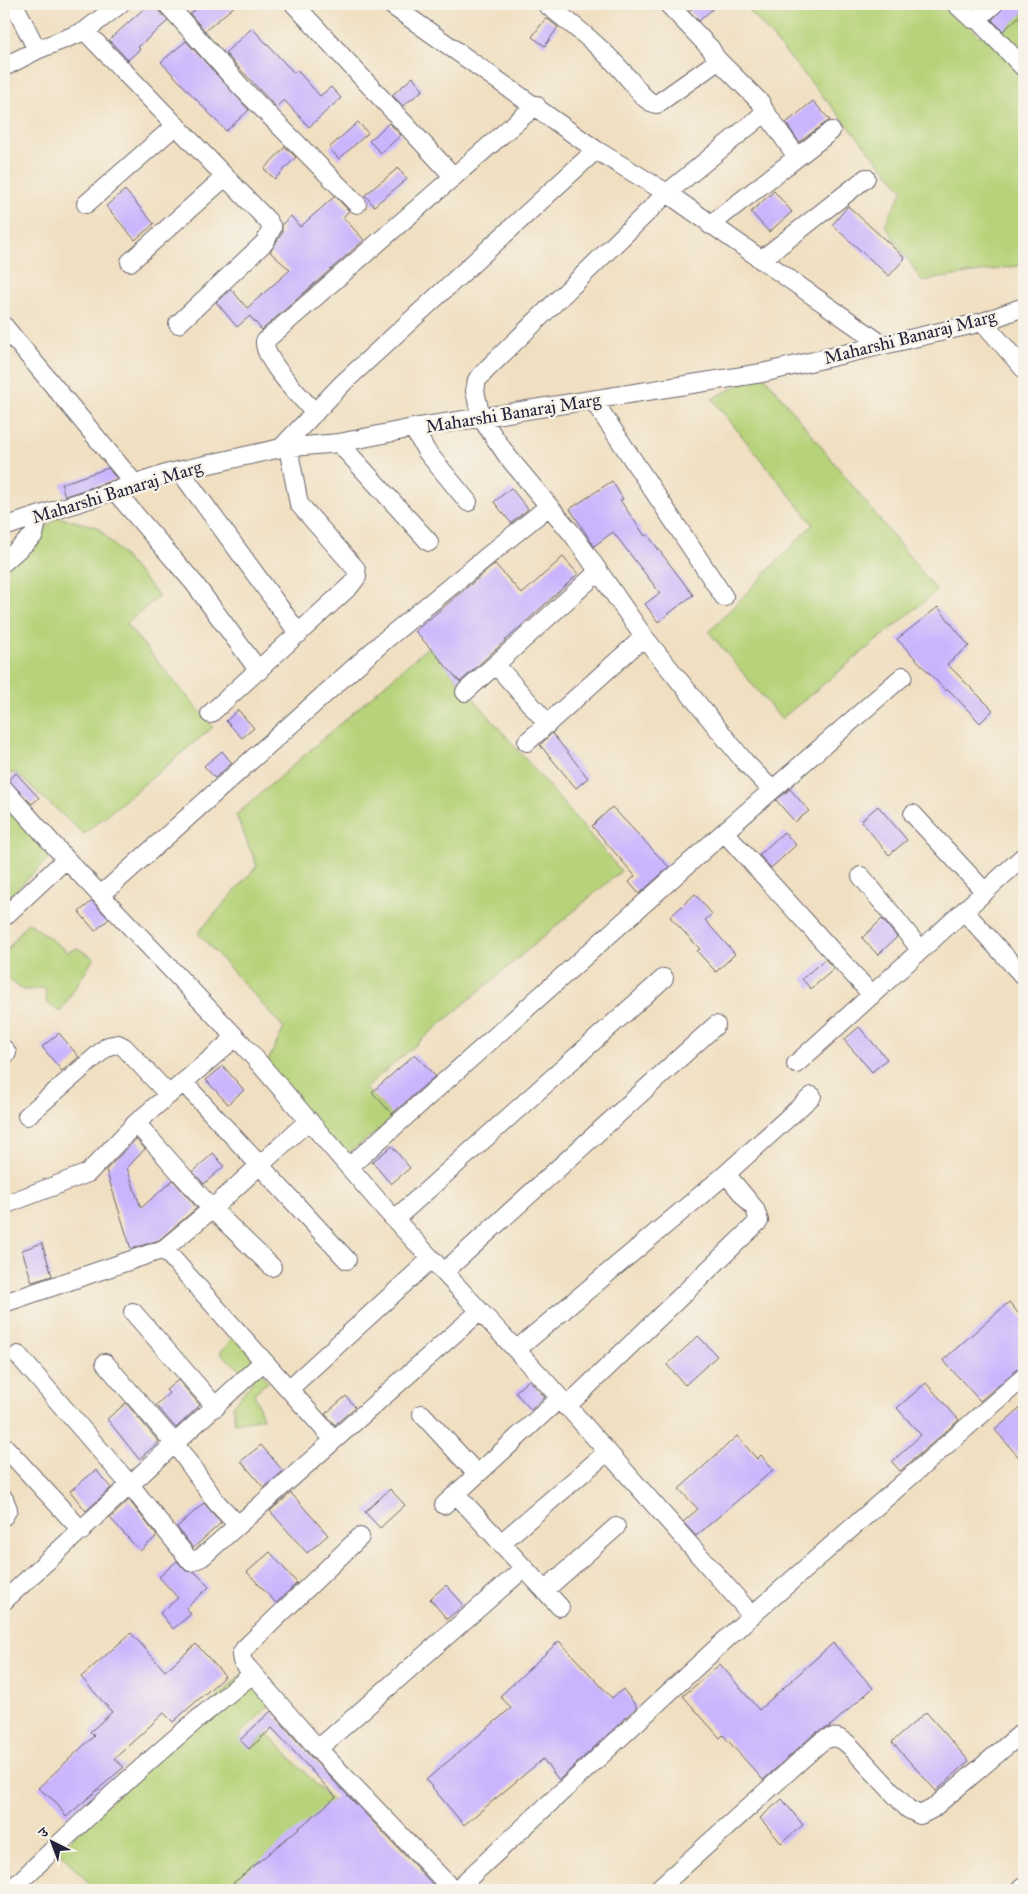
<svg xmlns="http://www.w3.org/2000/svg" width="1028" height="1894" viewBox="0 0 1028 1894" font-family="'IM FELL Great Primer','Noto Serif Devanagari',serif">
<rect width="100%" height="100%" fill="#f7f3e8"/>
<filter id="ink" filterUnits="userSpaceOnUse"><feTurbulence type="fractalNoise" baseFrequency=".02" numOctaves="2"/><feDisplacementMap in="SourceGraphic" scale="10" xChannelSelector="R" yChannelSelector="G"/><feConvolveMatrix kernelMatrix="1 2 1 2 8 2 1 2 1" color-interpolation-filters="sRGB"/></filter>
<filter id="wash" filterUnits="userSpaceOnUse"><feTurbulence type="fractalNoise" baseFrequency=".0096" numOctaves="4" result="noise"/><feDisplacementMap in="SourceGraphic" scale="20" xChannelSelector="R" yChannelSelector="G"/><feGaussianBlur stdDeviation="1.12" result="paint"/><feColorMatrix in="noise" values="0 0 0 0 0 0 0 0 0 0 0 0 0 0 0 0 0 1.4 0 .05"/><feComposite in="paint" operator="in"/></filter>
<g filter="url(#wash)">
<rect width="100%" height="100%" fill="#f0dfc1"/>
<path fill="#b7d37a" stroke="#6c7a5a" d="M 744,4 L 948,4 L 980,37 L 1020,4 L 1024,4 L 1024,265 L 922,281 L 885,225 L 903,190 Z
M 762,373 L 937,591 L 781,719 L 709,632 L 813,524 L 712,399 Z
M 57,517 L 98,527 L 159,596 L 126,624 L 213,727 L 84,834 L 16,773 L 4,774 L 4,567 Z
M 429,646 L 621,871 L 365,1088 L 395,1118 L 341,1158 L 264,1069 L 284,1028 L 198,933 L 257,866 L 236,815 Z
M 4,798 L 58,850 L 4,901 Z
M 28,922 L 68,952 L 77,948 L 94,958 L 60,1012 L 47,1003 L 45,988 L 23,990 L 4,975 L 4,954 Z
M 241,1327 L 256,1367 L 268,1382 L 254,1393 L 263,1418 L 235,1423 L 233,1406 L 253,1380 L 220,1353 Z
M 244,1672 L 273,1702 L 239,1736 L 251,1748 L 267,1733 L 332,1801 L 239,1890 L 96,1890 L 58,1851 Z"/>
<g id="blocks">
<path fill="#cab5fd" d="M 149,4 L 157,4 L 159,11 L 168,21 L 138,47 L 140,49 L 128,60 L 109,40 Z
M 202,4 L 237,4 L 205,31 L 190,14 Z
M 697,4 L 718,4 L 699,21 L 689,11 Z
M 1006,4 L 1024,4 L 1024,12 L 1003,31 L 992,20 Z
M 546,18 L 558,27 L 545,46 L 532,37 Z
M 252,28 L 294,73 L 297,70 L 320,96 L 331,87 L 341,98 L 309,127 L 284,100 L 276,107 L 225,53 Z
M 186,41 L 249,110 L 226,131 L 161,62 Z
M 413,77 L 423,90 L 403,106 L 392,95 Z
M 813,101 L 830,120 L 799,142 L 786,123 Z
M 358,122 L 368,133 L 339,159 L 329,148 Z
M 389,123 L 401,135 L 381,153 L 369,141 Z
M 285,147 L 296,157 L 275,179 L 264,169 Z
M 398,168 L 407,179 L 374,206 L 365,195 Z
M 125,190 L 154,224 L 135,240 L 106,206 Z
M 774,191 L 792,212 L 769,232 L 751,212 Z
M 335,196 L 349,211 L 343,217 L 364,240 L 262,330 L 250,316 L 237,327 L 216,302 L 231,289 L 247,308 L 290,270 L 270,252 L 282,233 L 282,224 L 291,216 L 300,227 Z
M 848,206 L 905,258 L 889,276 L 832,225 Z
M 108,468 L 117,479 L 65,496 L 61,484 Z
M 612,481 L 623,499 L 620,500 L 645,536 L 647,534 L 693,595 L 658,622 L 645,604 L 660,593 L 613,532 L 594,546 L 570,509 Z
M 511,488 L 528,509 L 511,523 L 494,502 Z
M 563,557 L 578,574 L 460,682 L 415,631 L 495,564 L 522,594 Z
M 938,607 L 969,646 L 947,664 L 993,710 L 980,723 L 948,689 L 946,691 L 897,639 Z
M 238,710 L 254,728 L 242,738 L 226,721 Z
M 552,733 L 588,778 L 576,788 L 540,745 Z
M 222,751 L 232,763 L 215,778 L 204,766 Z
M 16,773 L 39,798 L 32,804 L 8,780 Z
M 790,789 L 809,811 L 795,822 L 776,800 Z
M 878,806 L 907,840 L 889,855 L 861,821 Z
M 612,807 L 669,867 L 639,894 L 629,882 L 635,876 L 592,826 Z
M 784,832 L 796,845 L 771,868 L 759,855 Z
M 695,894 L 712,914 L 705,920 L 735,954 L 716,972 L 697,951 L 700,949 L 670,917 Z
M 92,901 L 109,919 L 95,931 L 79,912 Z
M 882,919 L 897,937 L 878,955 L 862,938 Z
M 825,959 L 834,969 L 811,989 L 802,979 Z
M 859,1027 L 887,1059 L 872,1072 L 844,1040 Z
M 59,1033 L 79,1057 L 62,1071 L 42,1047 Z
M 415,1054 L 435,1076 L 392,1114 L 372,1092 Z
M 223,1066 L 244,1090 L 228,1104 L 206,1080 Z
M 136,1139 L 145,1149 L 127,1168 L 141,1208 L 173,1180 L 197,1208 L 159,1240 L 131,1249 L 106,1170 Z
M 392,1146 L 410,1168 L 391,1184 L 372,1162 Z
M 213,1153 L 224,1166 L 204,1184 L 193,1172 Z
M 42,1243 L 52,1276 L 32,1282 L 22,1250 Z
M 1009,1302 L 1024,1320 L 1024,1367 L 1017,1369 L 980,1401 L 943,1360 Z
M 698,1336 L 717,1356 L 685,1385 L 667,1365 Z
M 178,1380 L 200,1405 L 176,1428 L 156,1405 L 169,1393 L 166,1390 Z
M 529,1380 L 545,1397 L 531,1410 L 515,1392 Z
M 926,1383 L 959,1420 L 900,1471 L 892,1462 L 921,1435 L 897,1408 Z
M 346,1396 L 355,1407 L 335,1425 L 325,1414 Z
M 126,1403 L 159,1442 L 139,1459 L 107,1419 Z
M 1024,1405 L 1024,1463 L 995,1430 Z
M 737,1436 L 757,1459 L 761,1455 L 773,1470 L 696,1536 L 683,1522 L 698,1509 L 679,1489 Z
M 261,1445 L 283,1471 L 264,1488 L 241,1461 Z
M 96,1470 L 111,1488 L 86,1511 L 70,1491 Z
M 390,1489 L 405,1505 L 380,1528 L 365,1512 Z
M 291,1493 L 328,1535 L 307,1553 L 270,1511 Z
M 129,1500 L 157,1536 L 140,1551 L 110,1518 Z
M 204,1503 L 221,1523 L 193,1548 L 177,1527 Z
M 270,1552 L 297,1583 L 276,1603 L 247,1572 Z
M 177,1561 L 186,1571 L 195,1572 L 209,1587 L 186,1608 L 191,1614 L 173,1629 L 160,1613 L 178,1598 L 159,1577 Z
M 446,1585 L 464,1605 L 447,1619 L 430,1599 Z
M 131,1633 L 165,1671 L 196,1644 L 225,1676 L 173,1722 L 164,1713 L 114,1759 L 124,1767 L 66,1817 L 56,1802 L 38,1788 L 94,1736 L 90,1732 L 112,1712 L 81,1677 Z
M 559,1641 L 612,1698 L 623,1689 L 637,1707 L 559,1780 L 543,1759 L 464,1825 L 426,1780 L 511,1708 L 500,1696 Z
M 833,1643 L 873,1688 L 829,1727 L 815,1733 L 763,1780 L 723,1735 L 720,1738 L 683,1696 L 720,1664 L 759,1710 Z
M 271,1711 L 310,1756 L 438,1890 L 225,1890 L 336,1797 L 272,1728 L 249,1749 L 240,1740 Z
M 926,1712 L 969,1761 L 936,1791 L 892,1742 Z
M 782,1799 L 803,1825 L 781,1843 L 760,1818 Z"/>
</g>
</g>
<g filter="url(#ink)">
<use href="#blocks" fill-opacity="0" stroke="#6a646a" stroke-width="1"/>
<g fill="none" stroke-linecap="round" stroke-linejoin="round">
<g stroke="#6a646a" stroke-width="20">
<path id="minor" d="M 14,4 L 37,50
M 167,4 L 242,88 L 357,204
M 294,4 L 454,177
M 390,4 L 596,150 L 667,193 L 883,345
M 546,4 C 576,27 605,50 629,79 C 637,88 645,103 657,104 L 715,63 L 716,58 L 711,49 L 668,4
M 956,4 L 972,19 L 977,19 L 994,4
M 977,19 L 1024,68
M 85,31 L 268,221 L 272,228 L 265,242 L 178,324
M 716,58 L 761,103 L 764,110 L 761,116 L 667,193 L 487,369 L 477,380 L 475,391 L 481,418 L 508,457 L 574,536 L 644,637 L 744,761 L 772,790
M 4,67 L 37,50 L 85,31 L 120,4
M 764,110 L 797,157
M 86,204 L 176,125
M 710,225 L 831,131
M 761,260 L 866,178
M 130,262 L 225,177
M 983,322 L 1024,369
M 4,326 L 134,483
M 593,400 L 724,597
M 315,413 C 302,398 263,360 265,341 L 536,105
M 413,428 L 427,452 L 468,502
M 339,443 L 429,542
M 281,448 L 343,383 L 596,150
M 180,471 L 299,634
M 114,490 L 194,583 L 259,671
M 4,527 L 169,473 L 281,448 L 339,443 L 413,428 L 762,373 L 983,322 L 1024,307
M 4,562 L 34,535 L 38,516
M 496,665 L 548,724
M 465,692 L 598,572
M 210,714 L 350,586 L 357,577 L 356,569 L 299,504 L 288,447
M 527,742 L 644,637
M 4,789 L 66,859 L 246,1048 L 386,1210 L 545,1381 L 743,1605 L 750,1617
M 913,814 L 985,892
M 724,832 L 872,995
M 861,876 L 920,949
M 101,895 L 385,640 L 549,506
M 964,911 L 1024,977
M 4,917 L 66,859
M 4,1049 L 7,1053
M 796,1064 L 1024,856
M 183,1082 L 347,1260
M 27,1116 L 108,1046 L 118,1044 L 124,1047 L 169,1095
M 136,1123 L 212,1209 L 272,1267
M 349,1167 L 724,832 L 903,676
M 4,1205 L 88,1173 L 136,1123 L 236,1037
M 395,1219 L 664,978
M 164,1249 L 334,1440
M 444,1272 L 716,1025
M 4,1303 L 164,1249 L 212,1209 L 309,1120
M 133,1312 L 216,1407
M 516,1350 L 726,1174 L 812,1096
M 18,1355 L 131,1486 L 191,1562 L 202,1557 L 480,1311
M 105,1363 L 176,1445 L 217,1503 L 238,1525
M 289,1389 L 431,1259
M 566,1407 L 759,1221 L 755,1209 L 726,1174
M 422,1414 L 477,1474
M 4,1446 L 82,1531
M 456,1494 L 560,1607
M 4,1499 L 8,1509 L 4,1516
M 444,1505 L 559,1399
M 360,1537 L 245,1648 L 241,1655 L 242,1661 L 318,1749 L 453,1890
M 501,1543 L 606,1453
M 545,1590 L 616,1527
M 4,1601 L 264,1361
M 318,1749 L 524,1568
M 15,1886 C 92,1812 169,1740 253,1674
M 456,1890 L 750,1617 L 1024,1377
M 657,1890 L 822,1741 C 835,1735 840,1737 850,1746 L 908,1809 L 920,1815 L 932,1809 L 1024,1731
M 1020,1890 L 1024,1886"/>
</g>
<use href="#minor" stroke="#fff" stroke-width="18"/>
</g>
</g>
<g text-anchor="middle" stroke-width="5" stroke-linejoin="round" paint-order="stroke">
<g font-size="18" fill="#22223b" stroke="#f7f3e8">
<text transform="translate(910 337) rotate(-14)" y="6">Maharshi Banaraj Marg</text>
<text transform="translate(513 413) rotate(-9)" y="6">Maharshi Banaraj Marg</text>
<text transform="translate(117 492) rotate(-17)" y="6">Maharshi Banaraj Marg</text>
</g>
</g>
<rect width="1028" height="1894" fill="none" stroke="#f7f3e8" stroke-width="20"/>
<g transform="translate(52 1842) rotate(318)" stroke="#f7f3e8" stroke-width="4" paint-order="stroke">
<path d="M0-4L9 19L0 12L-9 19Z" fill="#22223b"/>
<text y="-8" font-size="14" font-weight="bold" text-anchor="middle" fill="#22223b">उ</text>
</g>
</svg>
